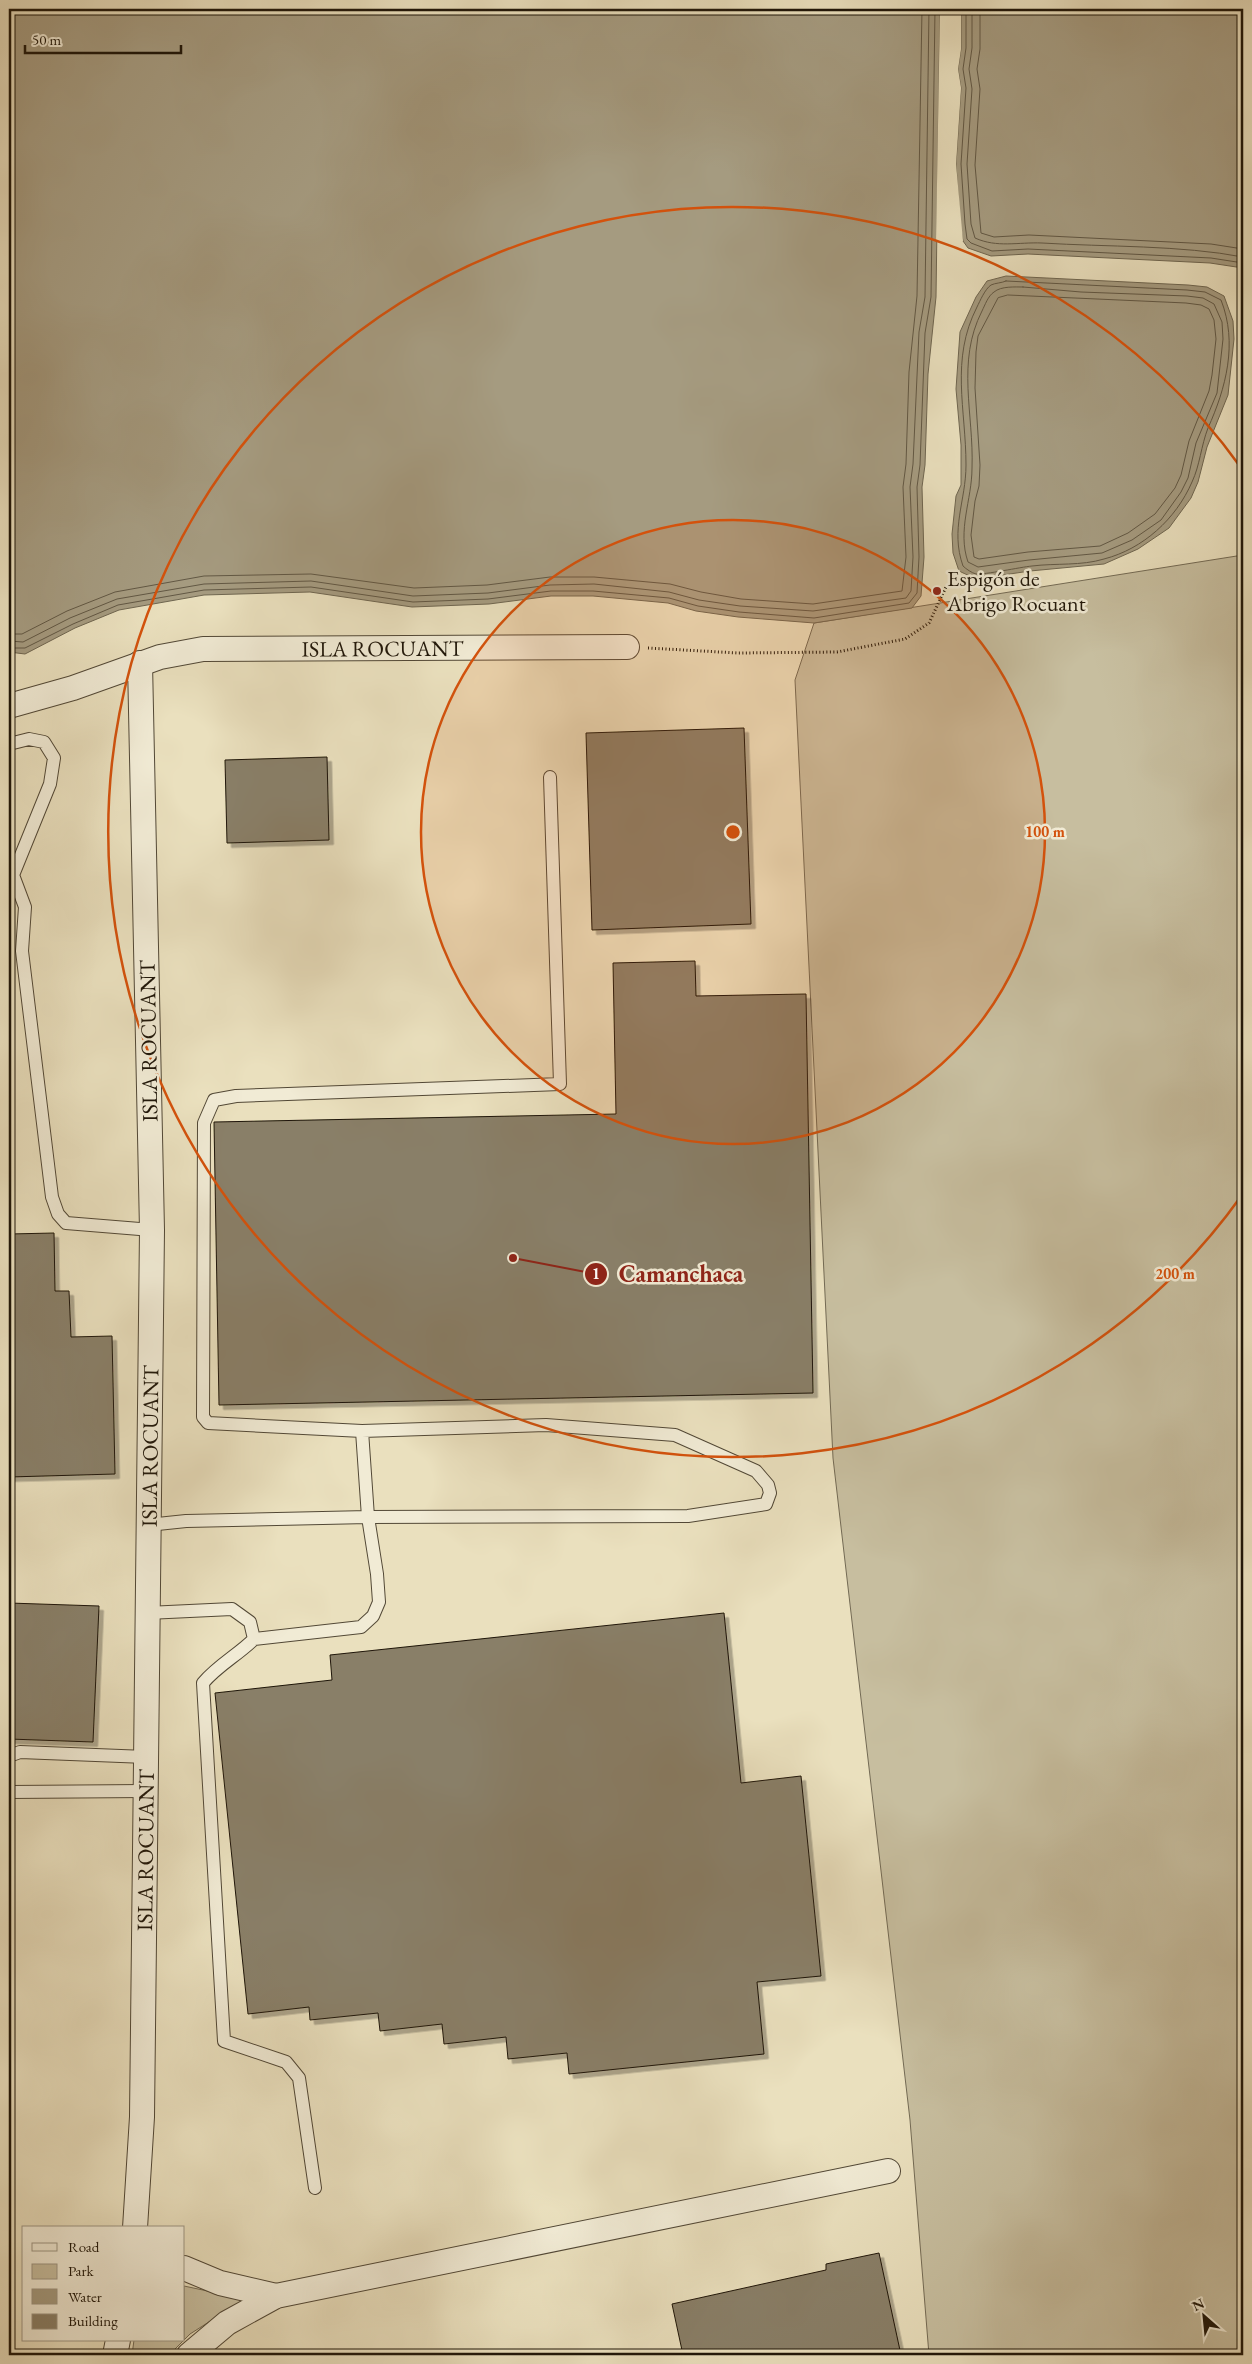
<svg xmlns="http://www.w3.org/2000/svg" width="1252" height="2364" viewBox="0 0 1252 2364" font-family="'EB Garamond',serif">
<defs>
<filter id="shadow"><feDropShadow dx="4.5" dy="4.5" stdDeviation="0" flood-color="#0004"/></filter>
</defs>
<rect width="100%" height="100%" fill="#eae0be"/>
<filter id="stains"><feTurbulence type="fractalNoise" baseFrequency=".004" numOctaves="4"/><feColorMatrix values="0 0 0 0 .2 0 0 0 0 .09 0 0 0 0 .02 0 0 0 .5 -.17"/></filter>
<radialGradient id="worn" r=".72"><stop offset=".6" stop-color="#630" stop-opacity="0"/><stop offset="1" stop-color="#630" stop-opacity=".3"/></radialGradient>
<path fill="#c7be9f" stroke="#736a54" d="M 1243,555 L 1243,2355 L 929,2355 L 910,2120 L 833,1458 L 795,680 L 814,623 Z
M 184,2286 L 245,2299 L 190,2334 L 169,2355 L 132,2355 L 134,2340 L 184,2340 Z"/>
<path fill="#a59b80" stroke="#6f6650" d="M 9,9 L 940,9 L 936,297 L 928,374 L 925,465 L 922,487 L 924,557 L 921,596 L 912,608 L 814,623 L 738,617 L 696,611 L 668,603 L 593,596 L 551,596 L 489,604 L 412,607 L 310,592 L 204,595 L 119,610 L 75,628 L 25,654 L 9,652 Z
M 961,9 L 1243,9 L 1243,268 L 1210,263 L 1028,254 L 991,256 L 968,248 L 963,241 L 960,225 L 956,164 L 961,88 L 958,69 L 961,49 Z
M 1006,276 L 1188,285 L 1207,287 L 1224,296 L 1233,321 L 1234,339 L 1228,395 L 1207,447 L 1198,482 L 1191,498 L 1169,528 L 1138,549 L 1104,564 L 1030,571 L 976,579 L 959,571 L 953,553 L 952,534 L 956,496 L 961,485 L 961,445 L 956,389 L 960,332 L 976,297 L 987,281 Z"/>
<path fill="#eae0be" d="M 940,9 L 943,9 L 938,242 L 936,242 Z
M 958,9 L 961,9 L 961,49 L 958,69 L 961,88 L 956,164 L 963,241 L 960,241 L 954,164 L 958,88 L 955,69 L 958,48 Z"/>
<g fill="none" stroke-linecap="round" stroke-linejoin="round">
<path stroke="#625844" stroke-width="1" d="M 966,9 L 966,48 L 963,69 L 966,88 L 961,164 L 965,224 L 967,239 L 971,243 L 992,251 L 1028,249 L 1211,258 L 1243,263
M 972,9 L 972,48 L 969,69 L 972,89 L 967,164 L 971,224 L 975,238 C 997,248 1018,242 1042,243 C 1106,247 1181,245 1243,257
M 980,9 L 980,49 L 977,69 L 980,89 L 975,165 L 981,233 L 994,237 L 1029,235 L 1211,244 L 1243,249
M 1006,281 L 1187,290 L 1205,292 L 1221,300 C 1238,343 1226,388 1208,428 C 1201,446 1200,465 1192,482 C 1176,519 1143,549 1104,559 C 1081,566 1056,563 1032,566 C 1021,567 984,575 976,574 C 972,573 966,569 963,566 C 950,529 966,501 966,465 C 966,409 950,360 977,307 C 980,301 985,289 991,285 C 995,283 1002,283 1006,281 Z
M 1023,287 L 1081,292 L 1187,296 L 1203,298 L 1214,304 L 1222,322 L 1223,339 L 1217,393 L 1196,443 L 1188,478 L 1181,492 L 1161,520 L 1132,540 L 1102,553 L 1029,560 L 978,567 L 968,562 C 957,530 972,500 972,468 C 974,414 956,362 982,311 C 985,305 988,296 994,292 C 1001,286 1015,287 1023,287 Z
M 1008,295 L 1186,303 L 1201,305 L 1209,309 L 1214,320 L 1216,339 L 1212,375 L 1209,391 L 1189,441 L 1181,475 L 1175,488 L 1155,514 L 1128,533 L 1100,546 L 1028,552 L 979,559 L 974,557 L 971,535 L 975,501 L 979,486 L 980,465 L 975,388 L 976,352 L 978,336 L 998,298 Z
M 9,634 L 22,634 L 67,611 L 115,592 L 204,576 L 311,574 L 414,588 L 487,585 L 550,577 L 594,577 L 670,584 L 701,592 L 741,599 L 813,604 L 902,591 L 906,557 L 903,487 L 906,464 L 909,372 L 917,296 L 922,9
M 9,641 L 23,642 L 70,618 L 117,599 L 204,584 L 311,581 L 413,596 L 488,593 L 550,585 L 594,584 L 669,592 L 699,600 L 740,606 L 813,611 L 906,598 L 911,591 L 913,557 L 910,487 L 913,464 L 919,332 L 925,297 L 929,9
M 9,648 L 25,648 L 73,624 L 118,605 L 204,590 L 311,587 L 413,602 L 488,599 L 551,591 L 593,591 L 669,598 L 698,606 L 739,612 L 814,618 L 909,603 L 917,593 L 919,557 L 917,487 L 920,465 L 925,333 L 931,297 L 935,9"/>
</g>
<path fill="#897f67" stroke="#1f1609" filter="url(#shadow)" d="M 744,728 L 751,924 L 592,930 L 586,733 Z
M 327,757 L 329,840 L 227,843 L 225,760 Z
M 695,961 L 696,996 L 806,994 L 813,1393 L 219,1405 L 214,1122 L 616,1114 L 613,963 Z
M 54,1233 L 55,1291 L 69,1291 L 71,1337 L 112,1336 L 115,1474 L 9,1477 L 9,1234 Z
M 9,1603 L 99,1606 L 93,1742 L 9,1739 Z
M 724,1613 L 741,1783 L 801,1776 L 821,1976 L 757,1982 L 764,2054 L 569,2074 L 567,2053 L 508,2059 L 506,2037 L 444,2044 L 442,2024 L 380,2031 L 378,2013 L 310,2020 L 309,2007 L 248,2014 L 215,1693 L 332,1680 L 330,1655 Z
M 879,2253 L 901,2355 L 683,2355 L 672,2304 L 826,2270 L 826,2264 Z"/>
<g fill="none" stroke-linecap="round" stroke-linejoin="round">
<g stroke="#524836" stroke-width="14">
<path id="service" d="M 9,744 L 29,739 L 44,742 L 54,758 L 50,784 L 13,875 L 25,907 L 22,951 L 52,1197 L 58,1214 L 66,1223 L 152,1230
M 148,1525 L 186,1521 L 368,1517 L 688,1516 L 766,1504 L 770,1493 L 768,1485 L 756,1471 L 675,1435 L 546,1425 L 362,1431 L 208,1423 L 203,1417 L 204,1123 L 214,1100 L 236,1096 L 560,1084 L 550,777
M 147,1613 L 232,1609 L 250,1622 L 254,1639 C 238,1655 218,1665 203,1683 L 224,2041 L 286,2062 L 299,2078 L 315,2188
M 254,1639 L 361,1627 L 373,1616 L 379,1602 L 377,1574 L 368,1517 L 362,1431
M 9,1756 L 20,1752 L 146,1757
M 9,1792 L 145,1791"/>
</g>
<g stroke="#524836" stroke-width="26">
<g id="minor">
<path id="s1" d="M 9,706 L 73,688 L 160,657 L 203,649 L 627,647"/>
<path id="s2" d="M 135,2228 L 142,2117 L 152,1230 L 140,663"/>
<path d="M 184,2268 L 220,2283 L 276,2296"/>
<path d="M 115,2355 L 118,2340"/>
<path d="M 189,2355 L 227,2323 L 276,2296 L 888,2171"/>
</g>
</g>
<path stroke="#1f1609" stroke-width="3" stroke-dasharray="1 2.5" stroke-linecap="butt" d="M 648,648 L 738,653 L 837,652 L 905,639 L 929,623 L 946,587"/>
<use href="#service" stroke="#f1ebd5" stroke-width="12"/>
<use href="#minor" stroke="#f1ebd5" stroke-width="24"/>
</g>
<circle cx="733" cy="832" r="312" fill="#d4520c" fill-opacity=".12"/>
<g fill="none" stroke="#d4520c" stroke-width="2.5">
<circle cx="733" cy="832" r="312"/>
<path d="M1242 1195A625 625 0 1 1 1242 469"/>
</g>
<circle fill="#8f2418" stroke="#f1ebd5" stroke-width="2" cx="937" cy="591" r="5"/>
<g text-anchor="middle" stroke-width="5" stroke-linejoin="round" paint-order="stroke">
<g font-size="22" fill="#1f1609" stroke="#f1ebd5" text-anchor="start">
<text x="947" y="586">Espigón de<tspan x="947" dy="25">Abrigo Rocuant</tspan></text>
</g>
<g font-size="22" fill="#1f1609" stroke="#f1ebd5">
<text dy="8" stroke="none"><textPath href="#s1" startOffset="382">ISLA ROCUANT</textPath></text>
<text transform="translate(148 1041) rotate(-91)" y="8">ISLA ROCUANT</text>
<text dy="8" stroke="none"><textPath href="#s2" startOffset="782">ISLA ROCUANT</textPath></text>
<text dy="8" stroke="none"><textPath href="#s2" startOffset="378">ISLA ROCUANT</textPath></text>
</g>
</g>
<circle cx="733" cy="832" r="8" fill="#d4520c" stroke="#f1ebd5" stroke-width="2.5"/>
<g font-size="15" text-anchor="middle" font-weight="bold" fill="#d4520c" stroke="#f1ebd5" stroke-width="5" stroke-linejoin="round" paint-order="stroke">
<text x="1045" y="837">100 m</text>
<text x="1175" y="1279">200 m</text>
</g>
<path fill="none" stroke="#8f2418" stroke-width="2" d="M513 1258L596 1274"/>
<g fill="#8f2418" stroke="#f1ebd5" stroke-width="2">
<circle cx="513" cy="1258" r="5"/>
<circle cx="596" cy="1274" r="12"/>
</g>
<g font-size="15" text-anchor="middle" font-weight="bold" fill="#fff">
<text x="596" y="1279">1</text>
</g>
<g font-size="24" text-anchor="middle" font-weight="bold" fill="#8f2418" stroke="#f1ebd5" stroke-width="5" stroke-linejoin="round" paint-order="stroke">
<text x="681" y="1282">Camanchaca</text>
</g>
<rect width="1252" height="2364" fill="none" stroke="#eae0be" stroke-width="30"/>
<rect x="10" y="10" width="1232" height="2344" fill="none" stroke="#1f1609" stroke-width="2.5"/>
<rect x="15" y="15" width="1222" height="2334" fill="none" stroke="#1f1609"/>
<rect x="22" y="2226" width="162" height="115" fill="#f1ebd5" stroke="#9d9683"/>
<rect x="32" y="2243" width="25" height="8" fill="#f1ebd5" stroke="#9d9683"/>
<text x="68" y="2252" font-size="15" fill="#1f1609">Road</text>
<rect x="32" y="2264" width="25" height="15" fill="#c7be9f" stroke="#9d9683"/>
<text x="68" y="2276" font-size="15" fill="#1f1609">Park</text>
<rect x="32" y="2289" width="25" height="15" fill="#a59b80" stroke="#9d9683"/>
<text x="68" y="2302" font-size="15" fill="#1f1609">Water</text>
<rect x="32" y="2314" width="25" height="15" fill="#897f67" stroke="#9d9683"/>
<text x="68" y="2326" font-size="15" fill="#1f1609">Building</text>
<g transform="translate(1204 2316) rotate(333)" stroke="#f1ebd5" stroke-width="4" paint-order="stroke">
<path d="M0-4L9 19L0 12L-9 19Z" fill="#1f1609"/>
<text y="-8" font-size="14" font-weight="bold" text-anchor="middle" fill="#1f1609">N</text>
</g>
<path d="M25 45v8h156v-8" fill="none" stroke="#1f1609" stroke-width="2.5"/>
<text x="32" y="45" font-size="15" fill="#1f1609" stroke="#f1ebd5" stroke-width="4" paint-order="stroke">50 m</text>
<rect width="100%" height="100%" filter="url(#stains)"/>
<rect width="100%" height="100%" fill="url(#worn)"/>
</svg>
